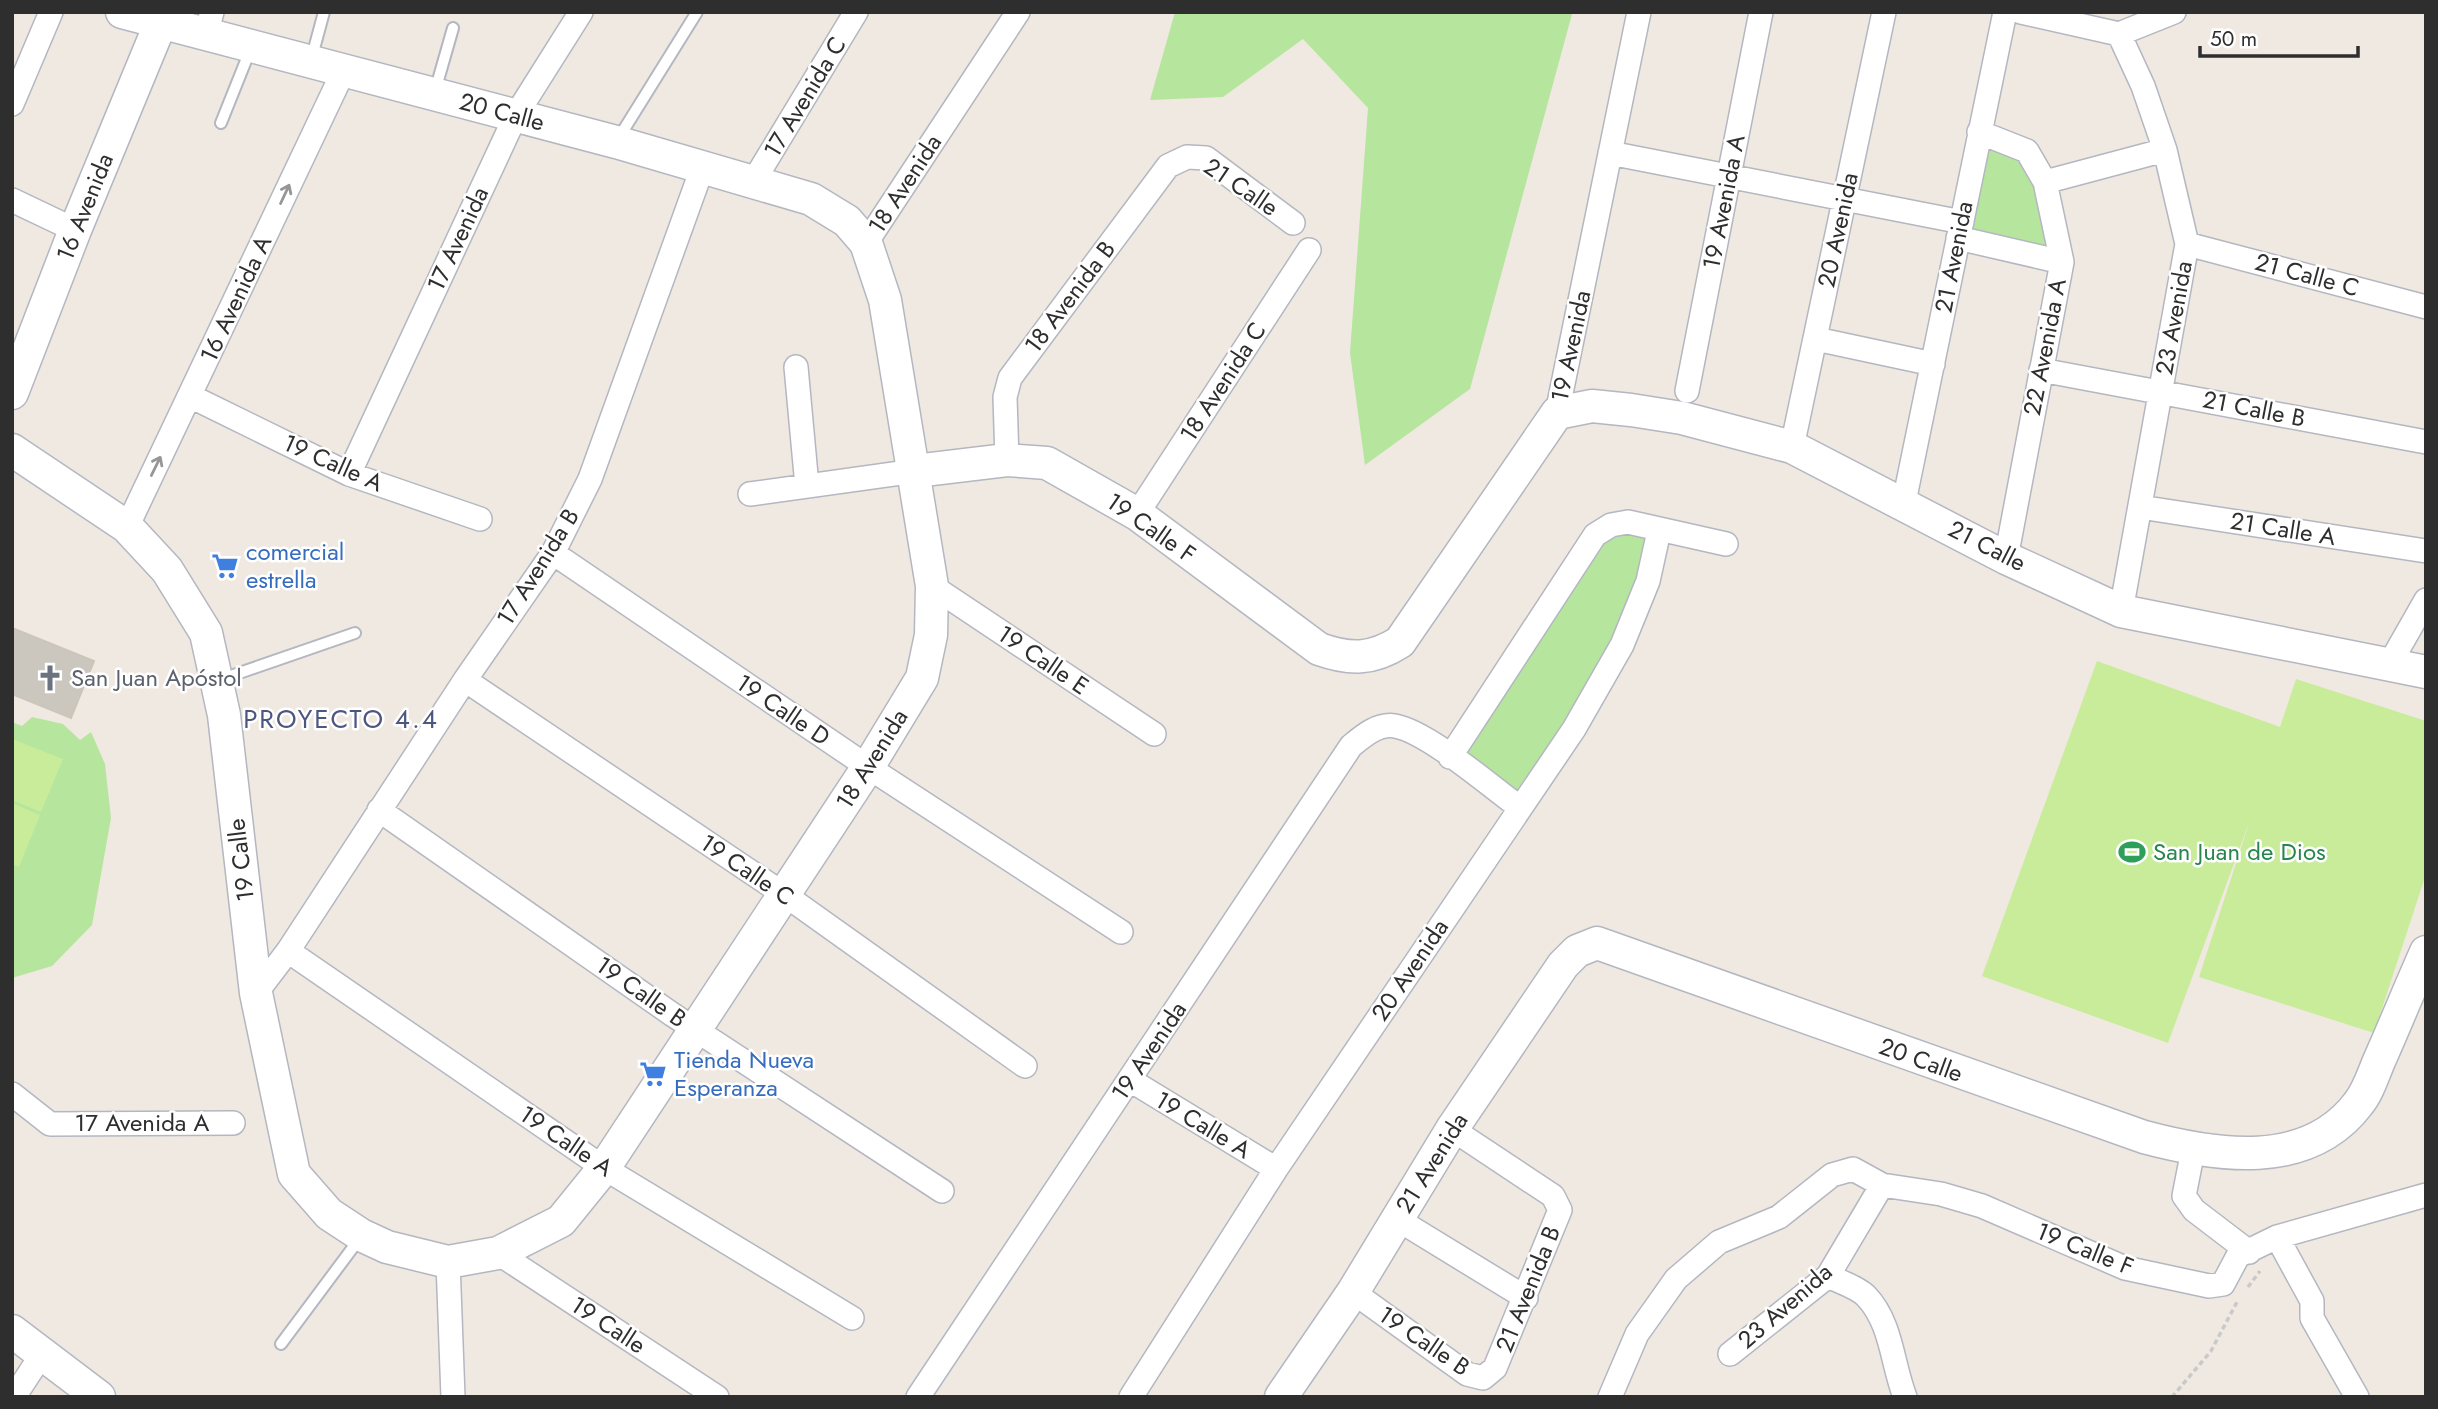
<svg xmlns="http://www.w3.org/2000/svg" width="2438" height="1409" viewBox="0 0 2438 1409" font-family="Jost,sans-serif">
<rect width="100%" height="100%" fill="#efe9e1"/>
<path fill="#b6e59e" d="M 1175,12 L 1572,14 L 1470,389 L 1365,465 L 1350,353 L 1368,108 L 1303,39 L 1223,97 L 1150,100 Z
M 1979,132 L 2027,151 L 2062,262 L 1958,238 Z
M 1659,531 L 1648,581 L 1519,807 L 1450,757 L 1595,535 Z
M 32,717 L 63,724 L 80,740 L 91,732 L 105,764 L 111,818 L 92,925 L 52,966 L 12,978 L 12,722 L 22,726 Z"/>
<path fill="#c9ec9a" d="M 2097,661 L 2280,727 L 2296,679 L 2426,721 L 2426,874 L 2374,1033 L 2199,977 L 2250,820 L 2168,1043 L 1982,976 Z
M 12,739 L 63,759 L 41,812 L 12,800 Z
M 12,803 L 40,815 L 19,867 L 12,864 Z"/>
<path fill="#cbc7bf" stroke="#cbc5ba" stroke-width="2" d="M 12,628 L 94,661 L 71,718 L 12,694 Z"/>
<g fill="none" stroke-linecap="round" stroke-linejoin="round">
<g stroke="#b4b7c1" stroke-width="14">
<path id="lane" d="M 311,60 L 324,12
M 435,91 L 453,28
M 221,123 L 251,48
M 618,139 L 697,12
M 219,680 L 355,633
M 281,1344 L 360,1238"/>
</g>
<g stroke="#b4b7c1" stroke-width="26">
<path id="street" d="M 2021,12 L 2119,34 L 2174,12
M 206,34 L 212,12
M 2119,34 L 2143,86 L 2165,150 L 2187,244 L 2121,611
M 12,104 L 51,12
M 1979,132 L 2027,151 L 2045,182 L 2062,262 L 2006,558
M 1610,153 L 1962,222
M 753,182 L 856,12
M 2045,182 L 2165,150
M 12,200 L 75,230
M 1958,238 L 2062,262
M 866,243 L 1018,12
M 2187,244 L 2426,307
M 1816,339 L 1933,364
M 796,367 L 807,486
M 2041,370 L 2426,442
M 1687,391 L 1761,12
M 190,396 L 349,474 L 480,519
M 1557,413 L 1639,12
M 1792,447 L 1884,12
M 1007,460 L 1005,397 L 1010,378 L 1168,166 L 1187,157 L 1206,158 L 1293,223
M 349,474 L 516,115 L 581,12
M 750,494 L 915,471
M 1904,502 L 2005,12
M 2140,507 L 2426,551
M 1137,514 L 1309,250
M 127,527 L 344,70
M 553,553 L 868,767 L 1121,932
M 932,586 L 1154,734
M 2389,665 L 2426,600
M 465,680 L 785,895 L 1025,1066
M 1450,757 L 1595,535 L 1611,525 L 1628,522 L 1726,544
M 379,810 L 673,1015 L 942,1191
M 288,951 L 604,1168 L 852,1318
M 256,993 L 288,951 L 465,680 L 553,553 L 590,479 L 703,166
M 1130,1080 L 1276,1169
M 12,1094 L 50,1124 L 233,1123
M 2193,1150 L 2184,1196 L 2194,1210 L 2249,1252
M 1397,1219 L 1526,1298
M 2277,1237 L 2312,1301 L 2312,1318 L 2357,1397
M 498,1253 L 717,1397
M 448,1262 L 453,1397
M 1828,1276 C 1840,1282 1857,1287 1866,1296 C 1892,1323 1892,1364 1905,1397
M 1353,1292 L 1467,1374 L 1483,1378 L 1495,1368 L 1560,1210 L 1553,1196 L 1452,1129
M 1730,1354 L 1828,1276 L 1882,1185
M 14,1397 L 42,1354
M 918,1397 L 1351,746 C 1363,736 1378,723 1395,726 C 1428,732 1490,786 1519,807
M 1131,1397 L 1276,1169 L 1574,729 L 1622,645 L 1648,581 L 1659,531
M 1610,1397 L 1637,1334 L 1676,1279 L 1719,1242 L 1779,1217 L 1832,1175 L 1853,1169 L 1882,1185 L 1941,1194 L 1982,1206 L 2125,1268 L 2209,1286 L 2223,1284 L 2238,1256 L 2277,1237 L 2426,1195"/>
</g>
<g stroke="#b4b7c1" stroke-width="35">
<path id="secondary" d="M 12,393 L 75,230 L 161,22
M 12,450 L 127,527 L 167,570 L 206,633 L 224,715 L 256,993 L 294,1174 L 329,1214 L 361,1235 L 387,1247 L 448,1262 L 498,1253 L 561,1221 L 604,1168 L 868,767 L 922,678 L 931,635 L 932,586 L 885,300 L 866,243 L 847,221 L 811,199 L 616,142 L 122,12
M 915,471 L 1007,460 L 1047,463 L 1137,514 L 1319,649 C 1350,660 1372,660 1400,642 L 1557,413 L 1592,406 L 1631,410 L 1682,418 L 1792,447 L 2006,558 L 2121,611 L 2426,672
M 12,1331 L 99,1397
M 1281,1397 L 1353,1292 L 1452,1129 L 1563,965 L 1577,951 L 1597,943 L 2144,1137 C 2215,1156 2307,1171 2358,1104 C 2368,1092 2373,1075 2379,1061 C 2395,1025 2410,988 2426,952"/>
</g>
<path stroke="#c9c9c9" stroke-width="3.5" stroke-dasharray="5 3.5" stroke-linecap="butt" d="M 2248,1287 L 2260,1271
M 2172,1397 L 2211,1351 L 2237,1302"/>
<use href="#lane" stroke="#fff" stroke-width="10"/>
<use href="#street" stroke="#fff" stroke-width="23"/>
<use href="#secondary" stroke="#fff" stroke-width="32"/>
</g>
<defs><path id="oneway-shaft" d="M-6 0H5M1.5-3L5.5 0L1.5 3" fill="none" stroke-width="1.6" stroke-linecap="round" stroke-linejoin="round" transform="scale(1.75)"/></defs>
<g stroke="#969696">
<use href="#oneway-shaft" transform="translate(285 194) rotate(-65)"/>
<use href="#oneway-shaft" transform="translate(156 466) rotate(-64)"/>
</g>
<defs>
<g id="supermarket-bare" transform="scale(2.1)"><path d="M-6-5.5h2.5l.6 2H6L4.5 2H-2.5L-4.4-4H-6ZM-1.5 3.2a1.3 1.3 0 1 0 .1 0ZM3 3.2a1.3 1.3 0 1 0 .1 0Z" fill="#3f7fe0" stroke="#fff" stroke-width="2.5" paint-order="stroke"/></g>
<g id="church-bare" transform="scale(2.1)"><path d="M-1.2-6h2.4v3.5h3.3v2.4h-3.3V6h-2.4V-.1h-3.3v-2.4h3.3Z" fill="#6b7280" stroke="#fff" stroke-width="2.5" paint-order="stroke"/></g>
<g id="stadium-bare" transform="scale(2.1)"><path d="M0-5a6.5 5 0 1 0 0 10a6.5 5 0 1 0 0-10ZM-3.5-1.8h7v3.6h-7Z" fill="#2e9e5b" stroke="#fff" stroke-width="2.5" paint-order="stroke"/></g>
</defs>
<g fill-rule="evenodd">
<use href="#supermarket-bare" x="225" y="566"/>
<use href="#church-bare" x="50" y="678"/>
<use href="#stadium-bare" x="2132" y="852"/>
<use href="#supermarket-bare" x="653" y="1074"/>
</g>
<g text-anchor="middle" stroke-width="5" stroke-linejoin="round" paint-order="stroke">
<g font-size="24" fill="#2e2e2e" stroke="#fff">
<text transform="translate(805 97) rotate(-59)" y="8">17 Avenida C</text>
<text transform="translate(502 112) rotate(15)" y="8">20 Calle</text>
<text transform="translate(905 184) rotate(-57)" y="8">18 Avenida</text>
<text transform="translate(1241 187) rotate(34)" y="8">21 Calle</text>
<text transform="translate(1724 202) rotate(-79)" y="8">19 Avenida A</text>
<text transform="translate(85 207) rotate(-68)" y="8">16 Avenida</text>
<text transform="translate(1838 230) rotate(-78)" y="8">20 Avenida</text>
<text transform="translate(458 239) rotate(-65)" y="8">17 Avenida</text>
<text transform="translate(1954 257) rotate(-79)" y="8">21 Avenida</text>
<text transform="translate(2307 275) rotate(15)" y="8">21 Calle C</text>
<text transform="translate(1070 297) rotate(-53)" y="8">18 Avenida B</text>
<text transform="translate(236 299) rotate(-65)" y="8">16 Avenida A</text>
<text transform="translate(2174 318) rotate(-80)" y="8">23 Avenida</text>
<text transform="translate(1571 346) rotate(-78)" y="8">19 Avenida</text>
<text transform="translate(2045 347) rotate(-79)" y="8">22 Avenida A</text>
<text transform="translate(1223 382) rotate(-57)" y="8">18 Avenida C</text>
<text transform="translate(2254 409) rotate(11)" y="8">21 Calle B</text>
<text transform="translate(333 463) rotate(24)" y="8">19 Calle A</text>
<text transform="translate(1151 528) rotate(35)" y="8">19 Calle F</text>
<text transform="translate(2283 529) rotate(9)" y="8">21 Calle A</text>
<text transform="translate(1987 546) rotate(27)" y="8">21 Calle</text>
<text transform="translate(538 567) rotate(-58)" y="8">17 Avenida B</text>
<text transform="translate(1043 660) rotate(34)" y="8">19 Calle E</text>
<text transform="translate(783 710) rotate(34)" y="8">19 Calle D</text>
<text transform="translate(872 759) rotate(-58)" y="8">18 Avenida</text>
<text transform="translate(241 860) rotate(-97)" y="8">19 Calle</text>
<text transform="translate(747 870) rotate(34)" y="8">19 Calle C</text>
<text transform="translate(1410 970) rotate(-56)" y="8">20 Avenida</text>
<text transform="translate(641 992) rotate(35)" y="8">19 Calle B</text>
<text transform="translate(1149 1051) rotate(-56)" y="8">19 Avenida</text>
<text transform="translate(1921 1060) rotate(20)" y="8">20 Calle</text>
<text x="142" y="1131">17 Avenida A</text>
<text transform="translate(1203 1125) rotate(31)" y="8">19 Calle A</text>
<text transform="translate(566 1141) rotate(34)" y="8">19 Calle A</text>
<text transform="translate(1432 1163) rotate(-58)" y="8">21 Avenida</text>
<text transform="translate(2085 1249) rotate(22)" y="8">19 Calle F</text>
<text transform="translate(1528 1289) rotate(-68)" y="8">21 Avenida B</text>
<text transform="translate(1785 1306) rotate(-41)" y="8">23 Avenida</text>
<text transform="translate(608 1325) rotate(33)" y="8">19 Calle</text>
<text transform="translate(1424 1341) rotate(34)" y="8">19 Calle B</text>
</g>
<g font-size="24" fill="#366cbe" stroke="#fff" text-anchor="start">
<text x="246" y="560">comercial<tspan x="246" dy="28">estrella</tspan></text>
<text x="674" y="1068">Tienda Nueva<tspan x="674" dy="28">Esperanza</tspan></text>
</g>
<g font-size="24" fill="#5b616d" stroke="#fff" text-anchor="start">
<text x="71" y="686">San Juan Apóstol</text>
</g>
<g font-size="24" fill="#27864d" stroke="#fff" text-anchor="start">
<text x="2153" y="860">San Juan de Dios</text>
</g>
<g font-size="26" letter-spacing="2" fill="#4d5680" stroke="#fff">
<text x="341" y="728">PROYECTO 4.4</text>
</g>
</g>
<rect width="2438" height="1409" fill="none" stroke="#2e2e2e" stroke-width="28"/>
<path d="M2200 46v10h158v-10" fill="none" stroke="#2e2e2e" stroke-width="3.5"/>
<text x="2210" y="46" font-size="21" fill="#2e2e2e" stroke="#ffffff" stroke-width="5" paint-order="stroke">50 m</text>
</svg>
